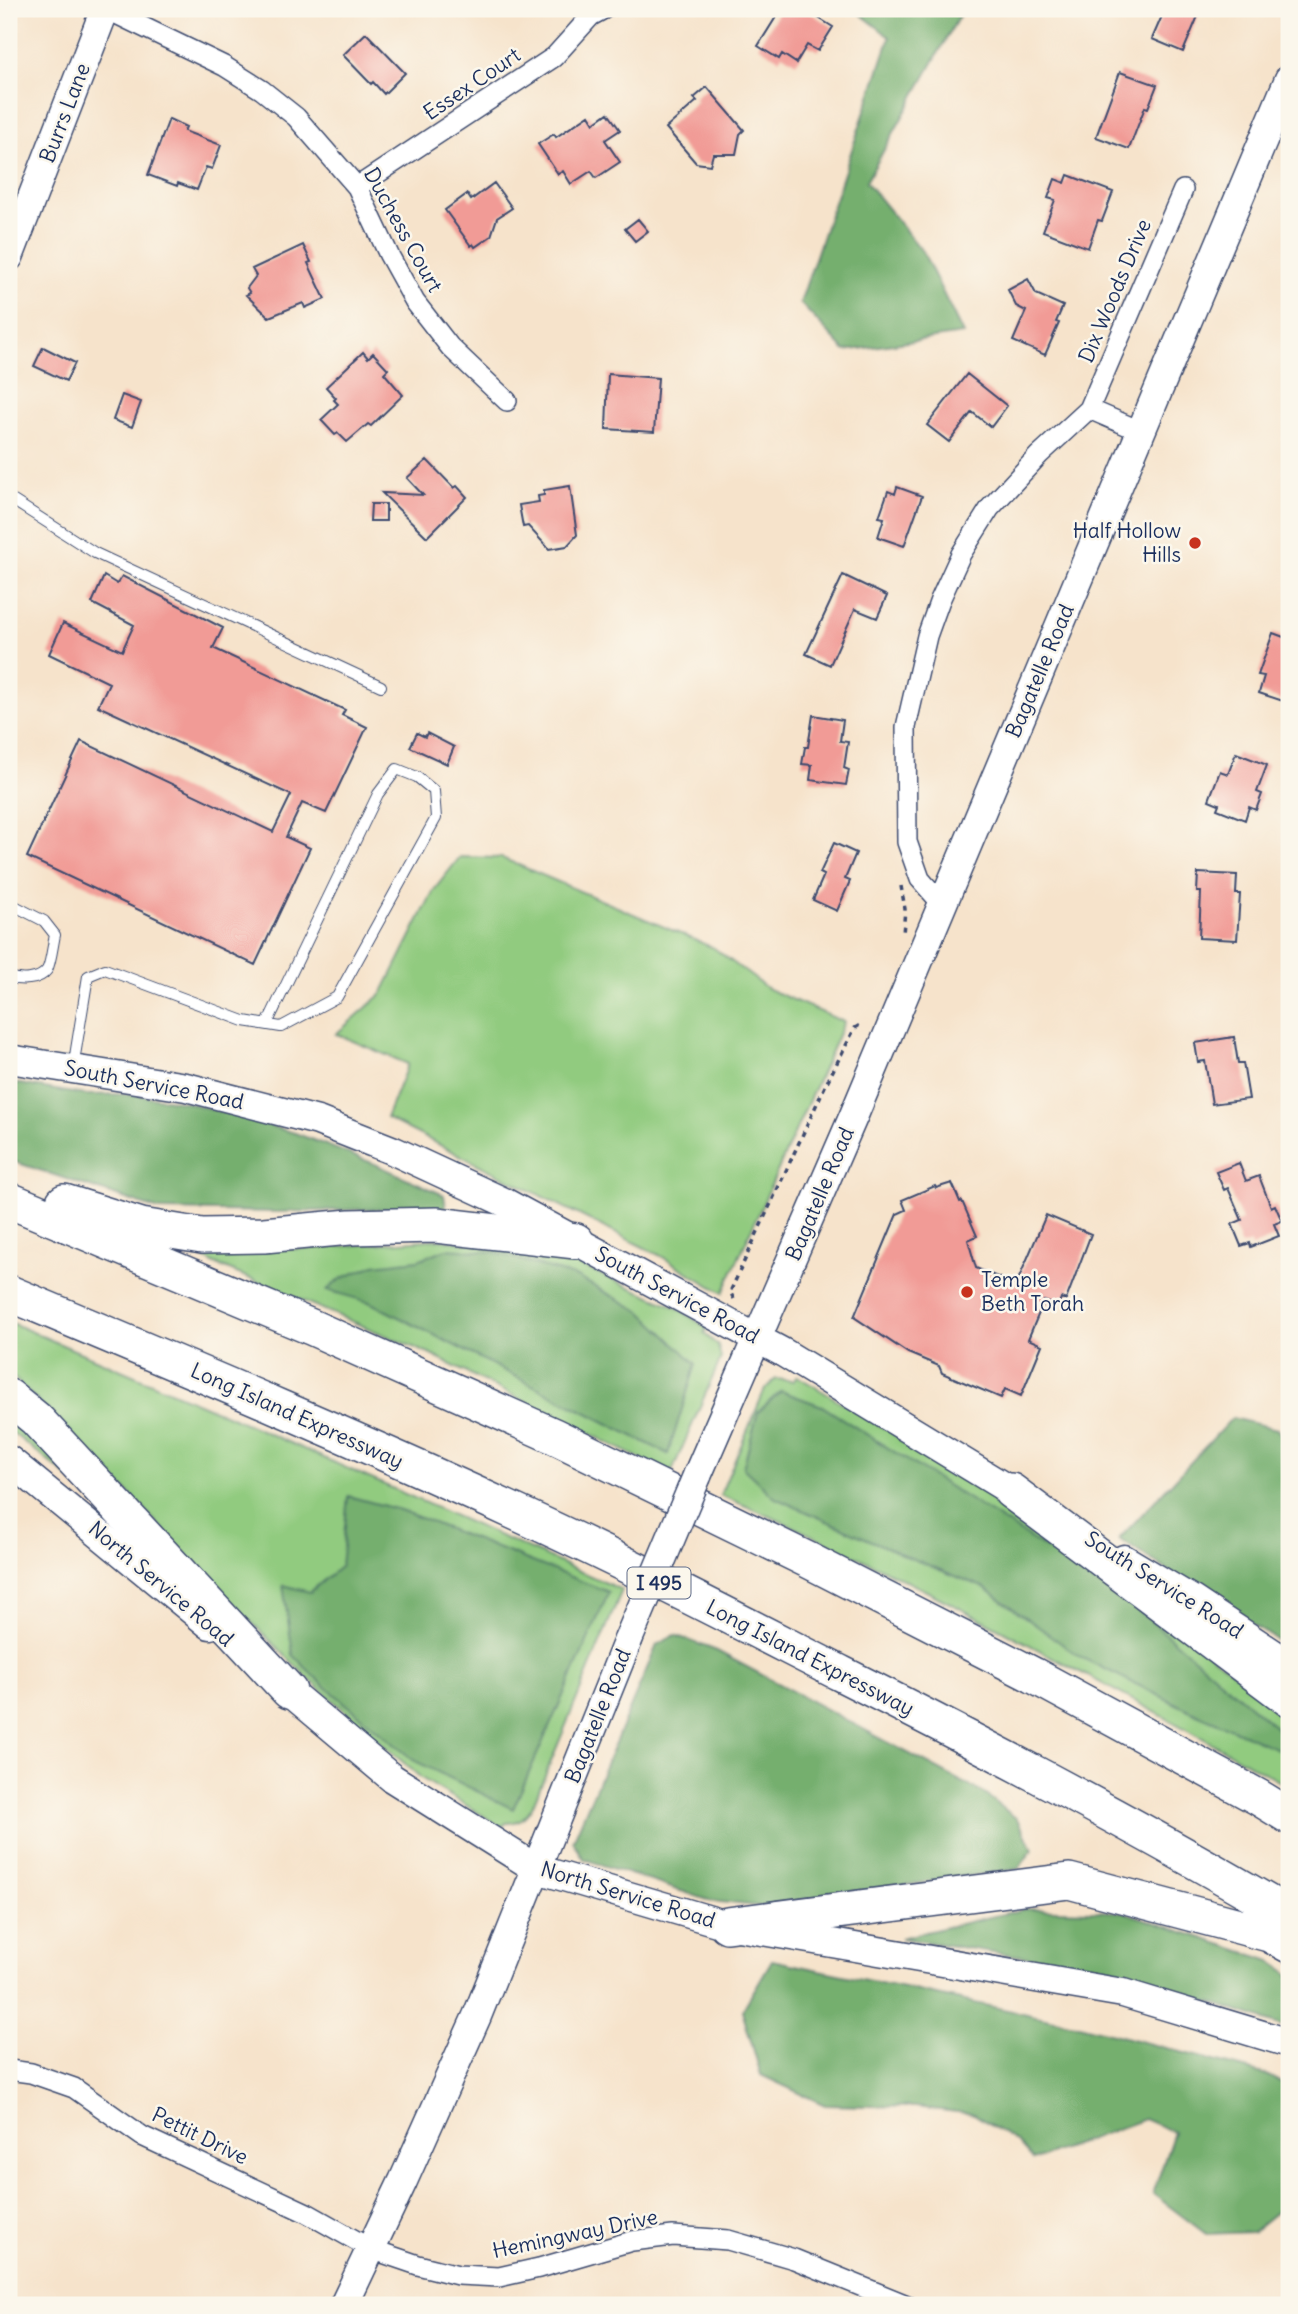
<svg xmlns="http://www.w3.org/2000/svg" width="1298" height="2314" viewBox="0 0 1298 2314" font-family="Delius,sans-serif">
<rect width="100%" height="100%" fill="#fbf7ec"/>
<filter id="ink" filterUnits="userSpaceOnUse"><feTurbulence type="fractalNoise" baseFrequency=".0143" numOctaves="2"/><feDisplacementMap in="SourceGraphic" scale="14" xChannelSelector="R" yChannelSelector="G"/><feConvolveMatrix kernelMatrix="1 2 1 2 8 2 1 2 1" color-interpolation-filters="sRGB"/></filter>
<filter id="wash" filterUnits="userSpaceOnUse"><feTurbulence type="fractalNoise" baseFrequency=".00686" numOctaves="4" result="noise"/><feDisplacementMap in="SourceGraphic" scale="28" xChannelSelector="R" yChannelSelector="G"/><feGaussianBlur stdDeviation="1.57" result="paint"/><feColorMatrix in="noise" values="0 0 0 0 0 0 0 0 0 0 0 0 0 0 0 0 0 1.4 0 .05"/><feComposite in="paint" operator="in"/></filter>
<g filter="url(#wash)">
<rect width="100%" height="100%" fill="#f6e3cb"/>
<path fill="#91cb7f" stroke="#567d6e" stroke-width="2" d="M 460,857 L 502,858 L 714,948 L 768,989 L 844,1022 L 723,1293 L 659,1255 L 386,1118 L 408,1064 L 336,1034 L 382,994 L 434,890 Z
M 441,1239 L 567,1260 L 676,1307 L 707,1328 L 704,1333 L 718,1346 L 721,1358 L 671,1474 L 425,1352 L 215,1264 L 189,1249 L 305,1249 Z
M 9,1322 L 238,1420 L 622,1590 L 532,1807 C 525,1818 519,1823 506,1823 L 502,1827 L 421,1778 L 309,1679 L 230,1601 L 108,1471 L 9,1373 Z
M 797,1376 L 953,1469 L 1096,1566 L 1289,1716 L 1289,1787 C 1216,1744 1140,1704 1065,1664 C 952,1603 838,1544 720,1495 L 765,1389 L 776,1379 L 793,1381 Z
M 9,1410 L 106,1507 L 9,1430 Z"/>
<path fill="#74af6e" stroke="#486f66" stroke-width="2" d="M 854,9 L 963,9 L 866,182 L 923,252 L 963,334 L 845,351 L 800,303 L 890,37 Z
M 9,1082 L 85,1095 L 130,1094 L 186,1102 L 295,1133 L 375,1164 L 444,1195 L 446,1207 L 278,1212 L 159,1210 L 9,1160 Z
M 446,1249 L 494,1252 L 577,1277 L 642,1312 L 696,1364 L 668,1454 L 369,1302 L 327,1290 L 340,1279 L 374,1265 L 418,1260 Z
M 781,1391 L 822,1406 L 1124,1598 L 1289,1739 L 1289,1754 L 1197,1714 L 1080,1657 L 985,1588 L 908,1557 L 775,1498 L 743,1468 L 758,1412 Z
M 1232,1418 L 1277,1429 L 1289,1446 L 1289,1648 L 1119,1539 Z
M 348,1496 L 400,1510 L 609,1592 L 513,1809 L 413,1760 L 320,1682 L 293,1655 L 283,1585 L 310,1592 L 341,1566 Z
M 675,1635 L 717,1651 L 985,1794 L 1017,1819 L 1033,1849 L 1018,1869 L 801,1900 L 775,1908 L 711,1901 L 584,1859 L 573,1841 L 657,1645 Z
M 1024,1909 L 1124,1912 L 1271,1961 L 1289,1974 L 1289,2028 L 1216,2004 L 1046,1960 L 900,1938 Z
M 772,1960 L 1083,2026 L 1267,2075 L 1289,2086 L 1289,2202 L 1252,2232 L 1206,2234 L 1153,2194 L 1174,2132 L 1144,2119 L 1033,2160 L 1018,2143 L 974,2114 L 915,2107 L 825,2105 L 761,2075 L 742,2011 Z"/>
<g id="blocks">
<path fill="#f19b96" d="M 781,9 L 804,9 L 833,27 L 818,51 L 807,45 L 796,63 L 782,54 L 779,59 L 758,46 Z
M 1165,9 L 1201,9 L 1183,52 L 1152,39 Z
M 366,33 L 405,73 L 384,94 L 373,82 L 371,84 L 343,55 Z
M 1120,72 L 1157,85 L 1148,108 L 1145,107 L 1129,149 L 1096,137 Z
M 707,87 L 744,130 L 740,134 L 736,154 L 713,154 L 710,165 L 696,163 L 666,128 L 697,101 L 694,98 Z
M 608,113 L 620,130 L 605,140 L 620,162 L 596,178 L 591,171 L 571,184 L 563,171 L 558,174 L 538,144 L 554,134 L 556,137 L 589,115 L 594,123 Z
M 169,119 L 186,127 L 184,131 L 221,145 L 212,169 L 206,167 L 197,190 L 178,183 L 177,186 L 148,175 Z
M 1068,175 L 1113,192 L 1102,221 L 1098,220 L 1088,248 L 1043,231 L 1055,200 L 1048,198 L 1055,179 L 1065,183 Z
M 494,183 L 512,208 L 497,218 L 491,236 L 475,247 L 473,244 L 471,246 L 445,210 L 467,194 L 471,200 Z
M 638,219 L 648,231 L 635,241 L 625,229 Z
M 303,245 L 311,262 L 308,263 L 325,299 L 305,308 L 303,303 L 269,317 L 246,295 L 250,293 L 247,288 L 256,276 L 252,269 Z
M 1028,279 L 1036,294 L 1063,306 L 1056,322 L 1059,323 L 1045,355 L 1013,341 L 1026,311 L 1016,306 L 1008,290 Z
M 43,347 L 75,363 L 66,381 L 34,366 Z
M 363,352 L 368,358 L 373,353 L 388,369 L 384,373 L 403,395 L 371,426 L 368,424 L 347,442 L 338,433 L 335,435 L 321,420 L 338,404 L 334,400 L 336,398 L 326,387 Z
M 608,374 L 658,378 L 654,432 L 606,429 Z
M 967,374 L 1007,406 L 991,427 L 972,412 L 949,442 L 927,425 Z
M 122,395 L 141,402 L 132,427 L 113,420 Z
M 427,460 L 454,488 L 457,486 L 467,497 L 427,537 L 382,493 L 423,495 L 407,478 Z
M 570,486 L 577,535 L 567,546 L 549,549 L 528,526 L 523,527 L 519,505 L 539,502 L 538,496 L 544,495 L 544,490 Z
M 897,487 L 922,496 L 904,546 L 878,537 L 884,518 L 879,517 L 888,491 L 895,494 Z
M 371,504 L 386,504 L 386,521 L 370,521 Z
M 843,575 L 887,596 L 877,618 L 855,609 L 830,665 L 806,654 Z
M 104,576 L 117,584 L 122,576 L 223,628 L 213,648 L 345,710 L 342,715 L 367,727 L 326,813 L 302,803 L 286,837 L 310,848 L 255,965 L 27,857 L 81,741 L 273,832 L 291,795 L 98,706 L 109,683 L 49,654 L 63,623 L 122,651 L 134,625 L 92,603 Z
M 1273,633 L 1289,639 L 1289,685 L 1283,701 L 1259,693 L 1264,676 L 1258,675 Z
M 813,715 L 843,720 L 840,741 L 848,742 L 844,768 L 849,770 L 846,785 L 810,780 L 812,765 L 802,764 L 805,747 L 808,747 Z
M 417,733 L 425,737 L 427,733 L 454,747 L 447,764 L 410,747 Z
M 1236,753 L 1267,765 L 1257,792 L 1262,794 L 1256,810 L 1249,807 L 1245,820 L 1217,809 L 1219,804 L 1209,800 L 1220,771 L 1228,774 Z
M 834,843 L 856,853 L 845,879 L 850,881 L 837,911 L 813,900 L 824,875 L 820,873 Z
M 1198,873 L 1237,875 L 1236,894 L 1240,894 L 1237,940 L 1199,938 L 1201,892 L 1197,892 Z
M 1234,1037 L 1238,1063 L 1243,1063 L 1249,1099 L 1212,1104 L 1205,1061 L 1198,1062 L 1195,1043 Z
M 1239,1163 L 1246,1181 L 1259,1176 L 1271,1207 L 1275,1205 L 1282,1221 L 1274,1224 L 1279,1236 L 1251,1247 L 1250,1243 L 1241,1246 L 1232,1224 L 1242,1220 L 1228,1188 L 1224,1190 L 1216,1172 Z
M 952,1183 L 960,1202 L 962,1201 L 977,1236 L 968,1240 L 976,1268 L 1016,1285 L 1046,1215 L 1091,1234 L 1066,1300 L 1061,1298 L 1058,1306 L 1044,1301 L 1028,1339 L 1042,1345 L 1021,1396 L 1005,1389 L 1001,1398 L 942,1373 L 939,1366 L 908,1353 L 854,1317 L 897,1214 L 906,1210 L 902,1200 L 935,1186 L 936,1188 Z"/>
</g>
</g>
<g filter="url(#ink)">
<use href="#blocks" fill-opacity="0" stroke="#3c4a6e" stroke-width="2"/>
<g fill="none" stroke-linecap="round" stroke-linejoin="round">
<g stroke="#3c4a6e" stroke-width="12">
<path id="lane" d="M 9,498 L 95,553 L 381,686
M 9,903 L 44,921 L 55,935 C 53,943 51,963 47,970 C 39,981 20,981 9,977
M 73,1068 L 88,976 L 105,969 L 244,1021 L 281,1027 L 337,997 L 436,818 L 434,791 L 417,777 L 397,769 L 378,794 L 267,1024"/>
</g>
<g stroke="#3c4a6e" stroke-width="22">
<path id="street" d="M 106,9 L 224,66 L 262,90 L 296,117 L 357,187 L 389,255 L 415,302 L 450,347 L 507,401
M 357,187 L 554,57 L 591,16 L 604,9
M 1089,409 L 1140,431
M 942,904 L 920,879 L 907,842 L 906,727 L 927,636 L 940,600 L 961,554 L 990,508 L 1039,455 L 1089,409 L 1183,190
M 9,2070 L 31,2073 L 74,2088 L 142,2136 L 307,2213 L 371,2249 L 418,2265 L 458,2275 L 499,2277 L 539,2268 L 632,2241 L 673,2236 L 728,2240 L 794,2259 L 907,2305"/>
</g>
<g stroke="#3c4a6e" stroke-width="31">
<path id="secondary" d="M 9,257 L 105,9
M 9,1059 L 186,1087 L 318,1121 L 394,1151 L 504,1202 L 784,1353 L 1029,1502
M 9,1460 L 210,1625
M 697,1476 L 854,1115 L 1289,79
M 1124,1559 L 1191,1599 L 1289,1664
M 273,1678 L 392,1778 L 537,1869 L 727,1925 L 1123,1993 L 1289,2043
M 344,2305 L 403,2181 L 477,2016 L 628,1640"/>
</g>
<g stroke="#3c4a6e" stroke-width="38">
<path id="highway" d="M 9,1200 L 311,1327 L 554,1436 L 808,1560 L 1033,1675 L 1258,1797 L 1289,1816
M 64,1202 L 141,1226 L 202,1236 L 264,1235 L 350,1227 L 436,1225 L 576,1241
M 9,1293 C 178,1364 348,1435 515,1512 C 625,1562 734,1619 842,1674 C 993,1750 1143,1829 1289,1915
M 9,1397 L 36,1419 L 289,1691
M 1011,1491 L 1289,1699
M 727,1925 L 1069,1881 L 1269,1934 L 1289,1945"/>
</g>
<path stroke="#3c4a6e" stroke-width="3.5" stroke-dasharray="5 5" stroke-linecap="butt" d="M 901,886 L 905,909 L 903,934
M 734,1299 L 730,1292 L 826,1084 L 855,1028 L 860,1025"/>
<use href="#lane" stroke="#fff" stroke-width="10"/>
<use href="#street" stroke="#fff" stroke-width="19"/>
<use href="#secondary" stroke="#fff" stroke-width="28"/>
<use href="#highway" stroke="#fff" stroke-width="35"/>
<g stroke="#3c4a6e" stroke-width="31" stroke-linecap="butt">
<path id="secondary-bridge" d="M 628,1640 L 697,1476"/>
</g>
<use href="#secondary-bridge" stroke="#fff" stroke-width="28"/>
</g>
</g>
<g fill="#c8321e" stroke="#fbf7ec" stroke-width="2.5">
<circle cx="1195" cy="543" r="7"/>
<circle cx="967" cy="1292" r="7"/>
</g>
<g text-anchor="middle" stroke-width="5" stroke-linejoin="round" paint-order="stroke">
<rect fill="#fbf7ec" stroke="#5e6b89" stroke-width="2" x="627.5" y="1567.5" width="63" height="31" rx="5"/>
<g font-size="19" font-weight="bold" fill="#1b2f5e">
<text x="659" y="1590">I 495</text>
</g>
<g font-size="21" fill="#1b2f5e" stroke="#fbf7ec">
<text transform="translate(472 84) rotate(-34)" y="7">Essex Court</text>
<text transform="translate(65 113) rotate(-69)" y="7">Burrs Lane</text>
<text transform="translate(403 230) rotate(61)" y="7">Duchess Court</text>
<text transform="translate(1115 291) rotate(-67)" y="7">Dix Woods Drive</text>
<text transform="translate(1040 671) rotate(-67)" y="7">Bagatelle Road</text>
<text transform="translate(154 1085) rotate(11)" y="7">South Service Road</text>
<text transform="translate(820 1194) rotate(-67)" y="7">Bagatelle Road</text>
<text transform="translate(677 1295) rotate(28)" y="7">South Service Road</text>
<text transform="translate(297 1416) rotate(24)" y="7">Long Island Expressway</text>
<text transform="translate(161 1584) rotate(40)" y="7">North Service Road</text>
<text transform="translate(1164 1585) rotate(32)" y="7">South Service Road</text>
<text transform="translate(810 1658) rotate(27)" y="7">Long Island Expressway</text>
<text transform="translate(598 1716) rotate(-68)" y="7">Bagatelle Road</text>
<text transform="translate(628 1895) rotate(17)" y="7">North Service Road</text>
<text transform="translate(200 2136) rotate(26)" y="7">Pettit Drive</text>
<text transform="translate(575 2234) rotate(-12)" y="7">Hemingway Drive</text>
</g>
<g font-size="21" fill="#1b2f5e" stroke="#fbf7ec" text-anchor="end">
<text x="1181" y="538">Half Hollow<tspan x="1181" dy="24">Hills</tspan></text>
<text x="981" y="1287" text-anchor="start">Temple<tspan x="981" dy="24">Beth Torah</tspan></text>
</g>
</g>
<rect width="1298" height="2314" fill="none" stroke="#fbf7ec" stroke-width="35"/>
</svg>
